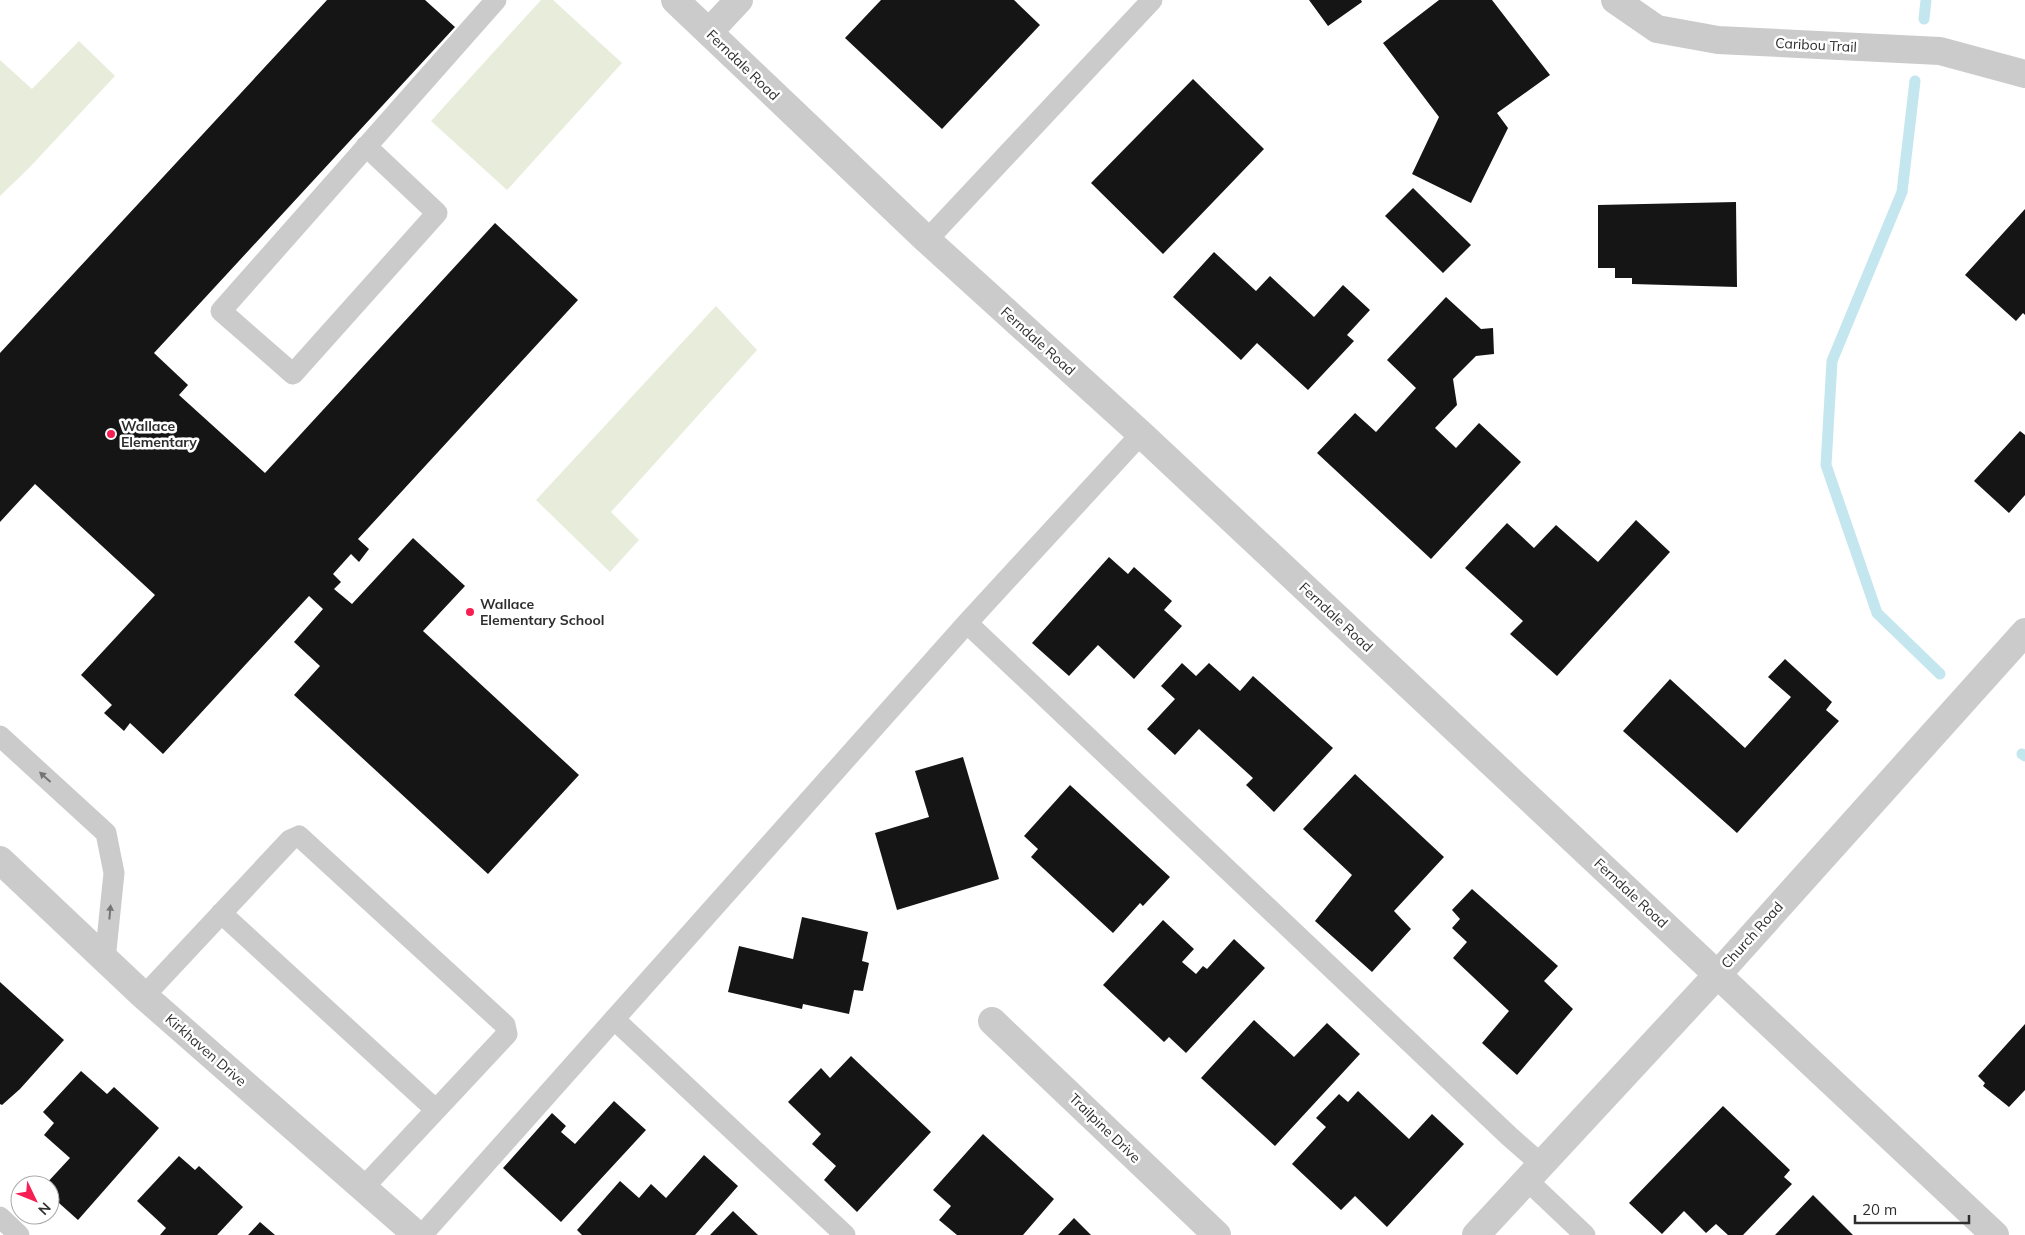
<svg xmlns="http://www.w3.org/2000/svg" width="2025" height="1235" viewBox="0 0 2025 1235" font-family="Mulish,sans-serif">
<rect width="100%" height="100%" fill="#fff"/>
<path fill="#e7edda" d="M 541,0 L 553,0 L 622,63 L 507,190 L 431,121 Z
M 79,41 L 115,76 L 29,168 L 0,196 L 0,60 L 32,89 Z
M 716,306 L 757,350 L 611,512 L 639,540 L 610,572 L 536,500 Z"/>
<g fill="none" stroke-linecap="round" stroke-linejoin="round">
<path stroke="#c4e6ef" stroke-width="11" d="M 1924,19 L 1926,0
M 1915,81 L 1902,192 L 1832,361 L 1826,465 L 1877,613 L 1940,674
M 2022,754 L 2025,756"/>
</g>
<path fill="#151515" d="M 327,0 L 425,0 L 455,27 L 154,353 L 188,385 L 179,395 L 265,473 L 495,223 L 578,300 L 358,539 L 369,549 L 359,562 L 351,554 L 333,574 L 341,582 L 334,589 L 352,604 L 413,538 L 465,586 L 423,631 L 579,775 L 488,874 L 294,695 L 320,666 L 294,642 L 323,609 L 309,596 L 163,754 L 130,723 L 124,731 L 104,713 L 112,705 L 81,675 L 155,595 L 35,484 L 0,522 L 0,353 Z
M 881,0 L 1014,0 L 1040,25 L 942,129 L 845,38 Z
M 1309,0 L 1361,0 L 1362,2 L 1328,26 Z
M 1439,0 L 1492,0 L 1550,75 L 1497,113 L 1508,128 L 1471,203 L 1412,174 L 1439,117 L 1383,43 Z
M 1193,79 L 1264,149 L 1163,254 L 1091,183 Z
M 1413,188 L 1471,245 L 1443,273 L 1385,216 Z
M 1736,202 L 1737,287 L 1632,284 L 1632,278 L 1615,278 L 1615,268 L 1598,268 L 1598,205 Z
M 2025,209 L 2025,315 L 2023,313 L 2016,321 L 1965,275 Z
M 1214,252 L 1256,291 L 1270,276 L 1314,317 L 1343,285 L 1370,310 L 1347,335 L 1354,341 L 1308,390 L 1257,343 L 1241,360 L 1173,297 Z
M 1446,297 L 1481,329 L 1493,328 L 1494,354 L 1476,356 L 1453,379 L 1457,405 L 1435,428 L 1456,448 L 1479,423 L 1521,462 L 1431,559 L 1317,453 L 1355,413 L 1376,432 L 1416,388 L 1387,360 Z
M 2020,431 L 2025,435 L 2025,495 L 2009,513 L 1974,481 Z
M 1636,520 L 1670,552 L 1557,676 L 1510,634 L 1523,621 L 1465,568 L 1507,523 L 1534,548 L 1556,525 L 1598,562 Z
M 1109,557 L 1128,574 L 1134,567 L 1172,601 L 1164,610 L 1182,626 L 1134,679 L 1098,645 L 1069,676 L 1032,643 Z
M 1785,659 L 1832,702 L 1826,710 L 1839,721 L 1737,833 L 1623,731 L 1670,679 L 1745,748 L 1791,697 L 1768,677 Z
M 1182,663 L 1196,676 L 1209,663 L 1240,691 L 1253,676 L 1333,748 L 1274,812 L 1246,785 L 1253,778 L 1199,729 L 1175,755 L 1147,729 L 1175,699 L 1161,686 Z
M 963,757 L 999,879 L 897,910 L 875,833 L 929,817 L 915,771 Z
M 1355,774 L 1444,857 L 1394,911 L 1411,929 L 1372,972 L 1315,921 L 1352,875 L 1303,829 Z
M 1070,785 L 1170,877 L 1143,906 L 1140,903 L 1113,933 L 1031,857 L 1038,849 L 1024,836 Z
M 1472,889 L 1558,966 L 1544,981 L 1573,1009 L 1517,1075 L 1482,1043 L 1509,1011 L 1453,958 L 1467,942 L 1452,928 L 1460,919 L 1452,910 Z
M 802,917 L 868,932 L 862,961 L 869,963 L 863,991 L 854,990 L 849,1014 L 803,1004 L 802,1009 L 728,992 L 739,946 L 793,959 Z
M 1163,920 L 1194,949 L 1182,962 L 1196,974 L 1203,966 L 1207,969 L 1234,939 L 1265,968 L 1186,1053 L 1169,1037 L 1164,1042 L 1103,985 Z
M 0,982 L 64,1040 L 20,1089 L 2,1105 L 0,1104 Z
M 1254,1020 L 1294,1057 L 1327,1023 L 1360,1054 L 1275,1146 L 1201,1078 Z
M 2025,1024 L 2025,1090 L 2009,1107 L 1983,1086 L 1985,1083 L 1978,1076 Z
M 851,1056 L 931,1132 L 857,1212 L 824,1180 L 836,1166 L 812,1144 L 821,1134 L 788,1102 L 821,1068 L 830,1078 Z
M 81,1071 L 107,1094 L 114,1087 L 159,1128 L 78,1220 L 50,1195 L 50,1185 L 45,1185 L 70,1158 L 44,1135 L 54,1123 L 43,1112 Z
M 1358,1091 L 1409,1139 L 1432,1114 L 1464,1144 L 1387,1227 L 1355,1196 L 1341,1210 L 1292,1164 L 1326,1127 L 1316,1118 L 1339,1094 L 1348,1102 Z
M 614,1101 L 646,1130 L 561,1222 L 503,1168 L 552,1113 L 566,1126 L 561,1132 L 575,1144 Z
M 1723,1106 L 1790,1170 L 1784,1177 L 1792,1184 L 1743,1235 L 1728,1235 L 1716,1224 L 1706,1233 L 1684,1211 L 1662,1234 L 1629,1203 Z
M 983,1134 L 1054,1199 L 1023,1235 L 957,1235 L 939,1220 L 951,1206 L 933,1190 Z
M 704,1155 L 738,1186 L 695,1235 L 582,1235 L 577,1230 L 620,1181 L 639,1198 L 651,1184 L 666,1198 Z
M 179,1156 L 195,1170 L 199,1166 L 243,1207 L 217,1235 L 160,1235 L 166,1228 L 137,1201 Z
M 1813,1195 L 1853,1235 L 1775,1235 Z
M 733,1211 L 758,1235 L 710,1235 Z
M 1074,1218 L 1091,1235 L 1058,1235 Z
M 260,1222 L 275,1235 L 248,1235 Z"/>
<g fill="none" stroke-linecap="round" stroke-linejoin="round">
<path stroke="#cbcbcb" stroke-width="21" d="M 366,146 L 437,213 L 293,374 L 221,311 L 496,0
M 927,240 L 1152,0
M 967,623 L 1509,1136 L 1542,1165
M 0,736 L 106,833 L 114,873 L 105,960
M 221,913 L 436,1110
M 144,996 L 290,840 L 299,836 L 505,1025 L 507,1034 L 363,1188
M 614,1019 L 845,1235
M 1527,1180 L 1585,1235
M 0,1217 L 19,1235
M 422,1235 L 967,623 L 1141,434"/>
<path stroke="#cbcbcb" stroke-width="28" d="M 1615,0 L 1657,29 L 1718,40 L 1940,51 L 2025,74
M 709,32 L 739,0
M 0,860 L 144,996 L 417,1235
M 992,1021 L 1217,1235"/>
<path stroke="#cbcbcb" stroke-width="28" d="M 675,0 L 927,240 L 1141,434 L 1995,1235
M 1476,1235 L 1718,974 L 2025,632"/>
</g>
<defs><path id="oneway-solid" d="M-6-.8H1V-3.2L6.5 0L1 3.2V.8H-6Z" transform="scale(1.25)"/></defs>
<g fill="#757575">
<use href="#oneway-solid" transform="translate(45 777) rotate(-138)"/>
<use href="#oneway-solid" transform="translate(110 912) rotate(-85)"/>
</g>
<g fill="#f71e54" stroke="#fff" stroke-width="2">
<circle cx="111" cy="434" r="5"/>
<circle cx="470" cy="612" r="5"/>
</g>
<g text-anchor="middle" stroke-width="5" stroke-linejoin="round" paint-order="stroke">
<g font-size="14" fill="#2e2e2e" stroke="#fff">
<text transform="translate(1816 45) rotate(3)" y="5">Caribou Trail</text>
<text transform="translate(743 65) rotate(44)" y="5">Ferndale Road</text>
<text transform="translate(1038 341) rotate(42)" y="5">Ferndale Road</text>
<text transform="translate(1336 617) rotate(43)" y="5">Ferndale Road</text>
<text transform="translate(1631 893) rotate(43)" y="5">Ferndale Road</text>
<text transform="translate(1752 935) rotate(-48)" y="5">Church Road</text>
<text transform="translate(206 1050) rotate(41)" y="5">Kirkhaven Drive</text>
<text transform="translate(1105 1128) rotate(44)" y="5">Trailpine Drive</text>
</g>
<g font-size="14" font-weight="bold" fill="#2e2e2e" stroke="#fff" text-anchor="start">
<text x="121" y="431">Wallace<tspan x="121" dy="16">Elementary</tspan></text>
<text x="480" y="609">Wallace<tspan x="480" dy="16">Elementary School</tspan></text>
</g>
</g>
<g transform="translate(35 1200) rotate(133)"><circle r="24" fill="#ffffff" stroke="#ababab"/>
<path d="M0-4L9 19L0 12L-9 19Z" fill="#f71e54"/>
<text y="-8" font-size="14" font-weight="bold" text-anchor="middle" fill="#2e2e2e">N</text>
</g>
<path d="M1855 1215v8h114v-8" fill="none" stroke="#2e2e2e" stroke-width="2.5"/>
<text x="1862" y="1215" font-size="15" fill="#2e2e2e" stroke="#ffffff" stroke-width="4" paint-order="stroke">20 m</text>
</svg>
